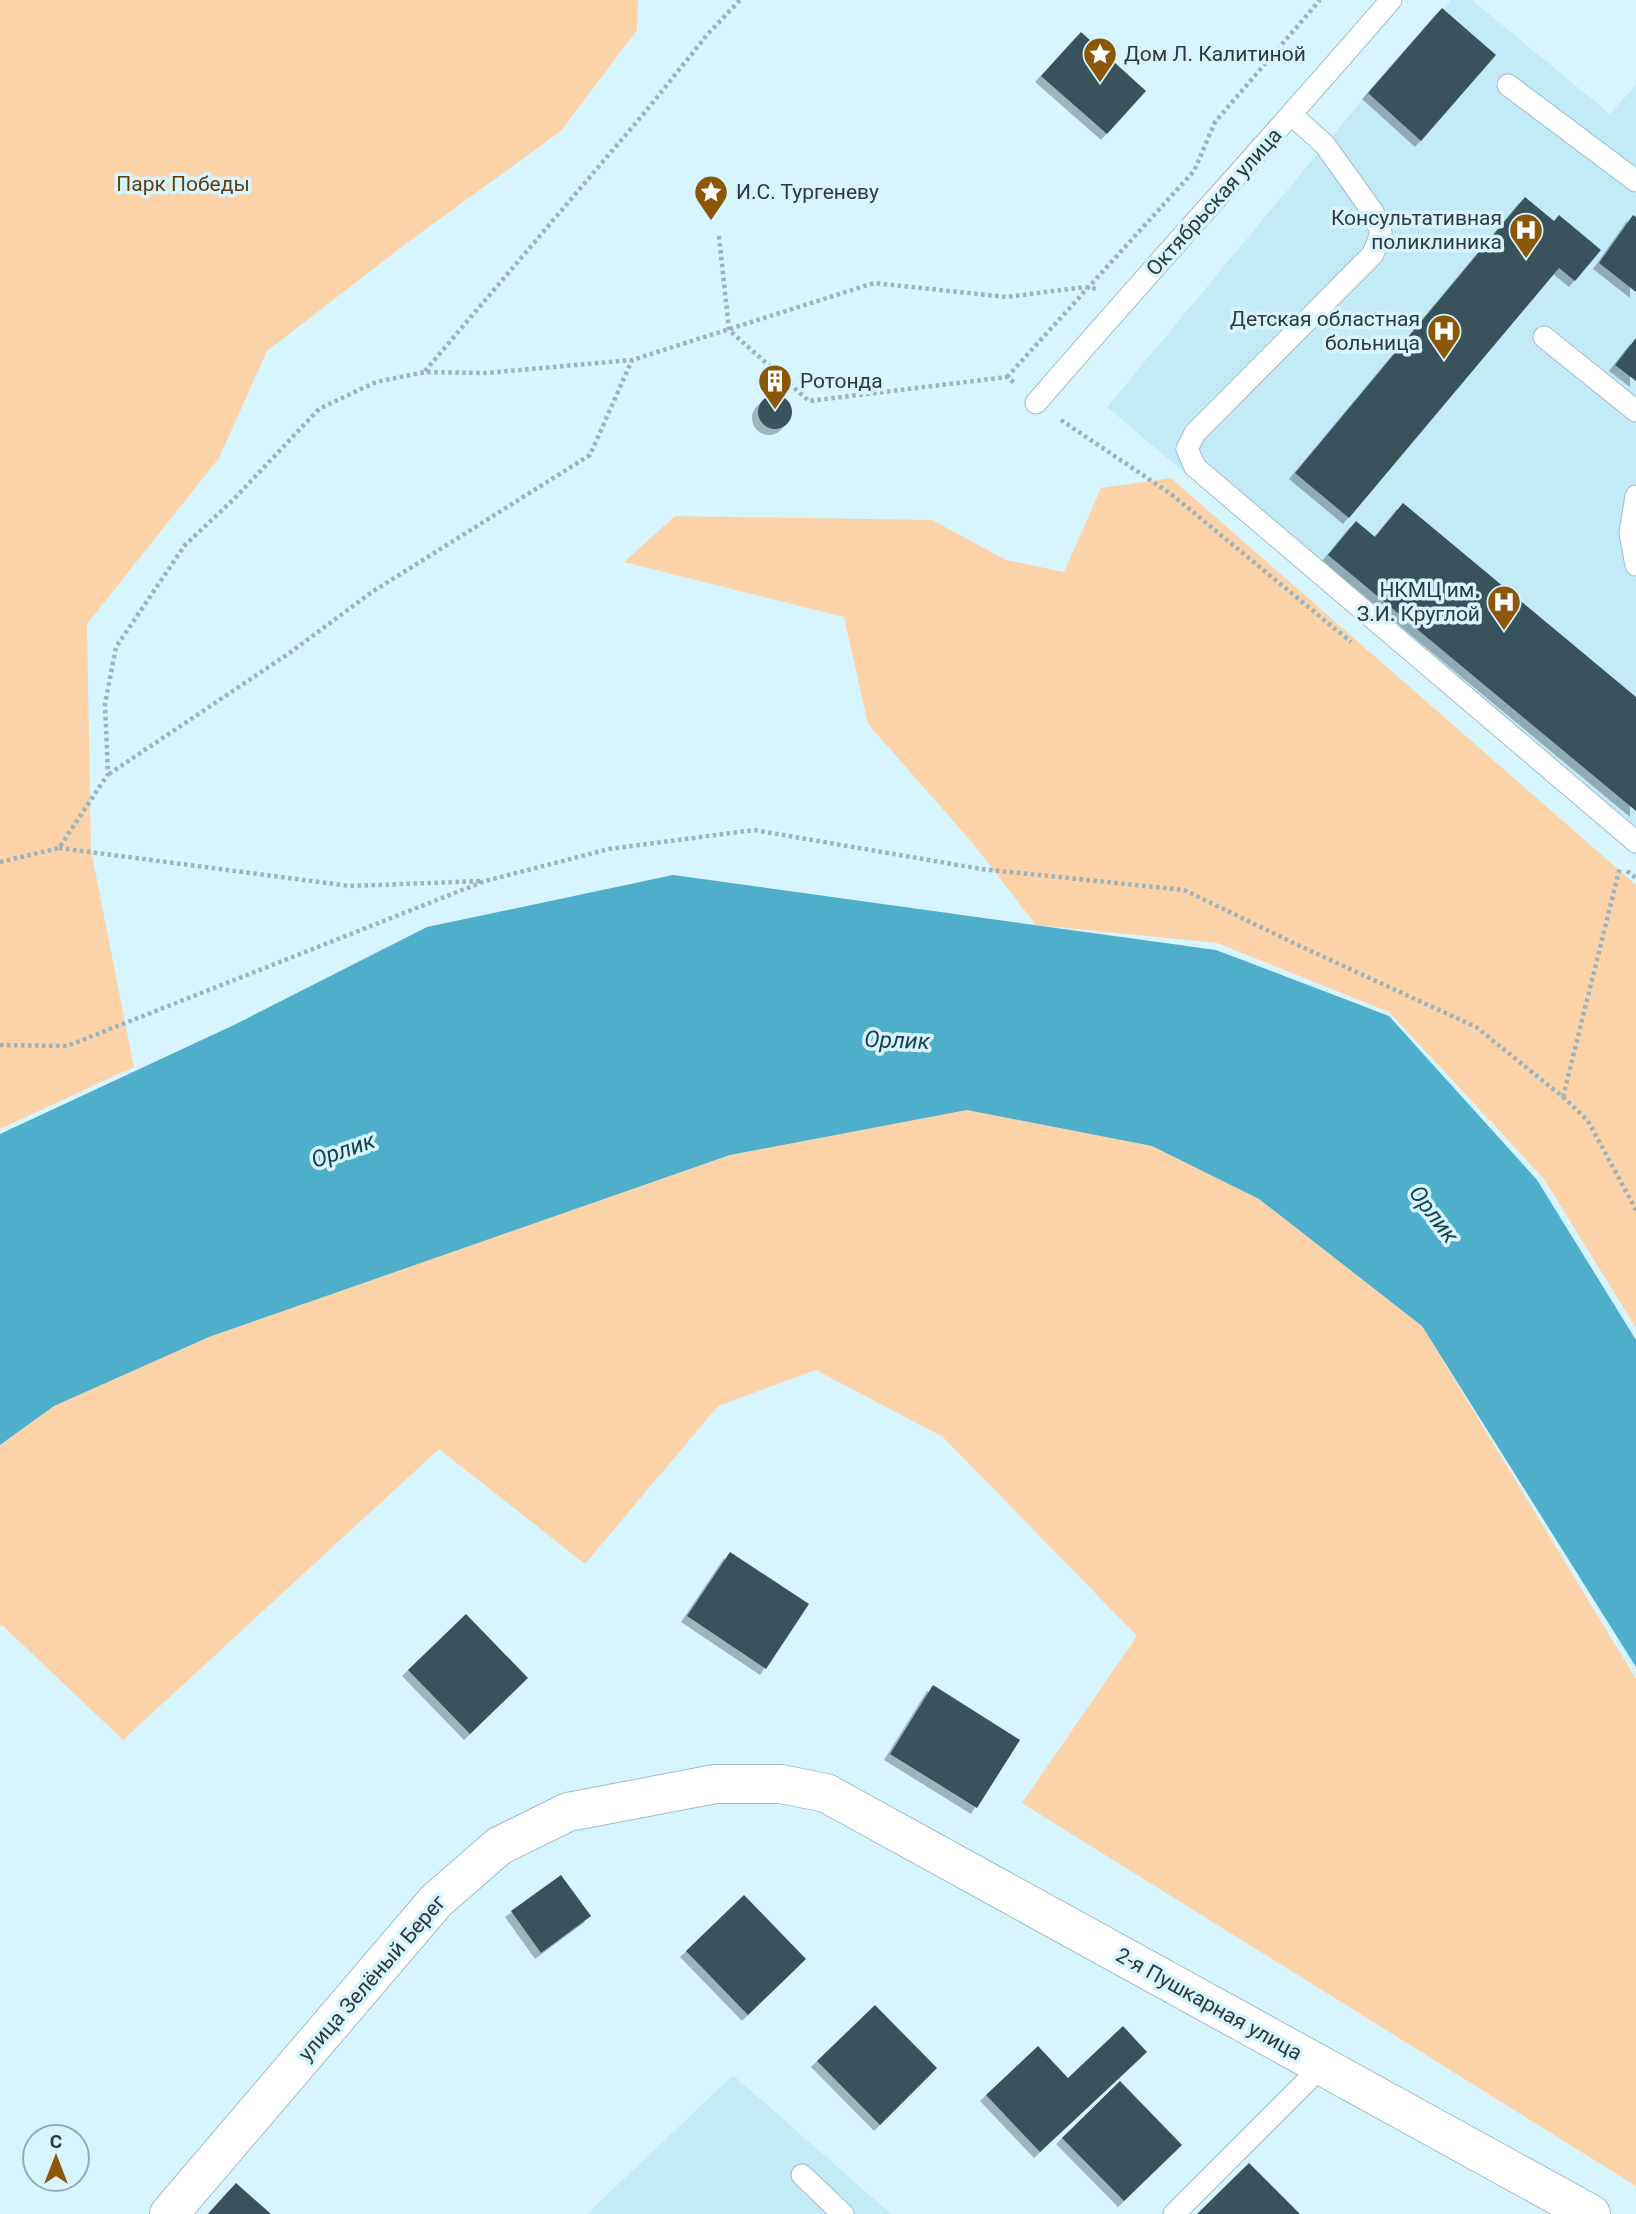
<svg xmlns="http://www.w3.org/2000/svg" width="1636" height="2214" viewBox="0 0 1636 2214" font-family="Roboto,sans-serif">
<defs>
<filter id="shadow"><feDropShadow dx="-6" dy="6" stdDeviation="0" flood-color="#0004"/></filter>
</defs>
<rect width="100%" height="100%" fill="#d7f5ff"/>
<path fill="#c3eaf7" d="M 1451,0 L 1472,0 L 1610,114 L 1636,85 L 1636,857 L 1107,407 L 1368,93 Z
M 733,2075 L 891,2214 L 587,2214 Z"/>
<path fill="#fcd3a9" d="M 0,0 L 638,0 L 637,30 L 561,131 L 408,242 L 267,351 L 219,458 L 87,624 L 91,850 L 134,1067 L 0,1129 Z
M 1171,478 L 1636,885 L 1636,1328 L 1544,1179 L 1389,1012 L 1217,943 L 1036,925 L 970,840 L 868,724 L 844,617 L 624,562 L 675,516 L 932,520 L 1006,560 L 1064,572 L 1101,488 Z
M 967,1110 L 1152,1146 L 1259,1199 L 1422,1326 L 1636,1679 L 1636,2186 L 1022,1803 L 1137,1636 L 943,1437 L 816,1370 L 718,1406 L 585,1564 L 439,1449 L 123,1740 L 2,1625 L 0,1626 L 0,1445 L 54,1406 L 209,1337 L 730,1155 Z"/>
<path fill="#4faeca" d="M 673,875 L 1216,950 L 1389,1016 L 1537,1180 L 1636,1340 L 1636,1667 L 1422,1326 L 1259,1199 L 1152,1146 L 967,1110 L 730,1155 L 209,1337 L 54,1406 L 0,1445 L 0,1134 L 236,1024 L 427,927 Z"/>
<path fill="#39535c" filter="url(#shadow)" d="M 1442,8 L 1496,55 L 1421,141 L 1368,93 Z
M 1081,32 L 1146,91 L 1107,134 L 1041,76 Z
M 1525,197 L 1554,221 L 1559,215 L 1601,250 L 1575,281 L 1559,268 L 1349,518 L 1295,473 Z
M 1633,215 L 1636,217 L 1636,292 L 1599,263 Z
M 1636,338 L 1636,381 L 1615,365 Z
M758 412a17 17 0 1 1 34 0a17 17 0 1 1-34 0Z
M 1403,503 L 1636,697 L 1636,811 L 1328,555 L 1356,521 L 1375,537 Z
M 730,1552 L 809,1604 L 766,1669 L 687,1616 Z
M 466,1614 L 528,1678 L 470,1734 L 408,1670 Z
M 933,1685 L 1020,1740 L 977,1808 L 890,1754 Z
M 561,1875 L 591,1916 L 541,1953 L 511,1911 Z
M 744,1895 L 806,1959 L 748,2015 L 686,1951 Z
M 875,2005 L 937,2068 L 880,2125 L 817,2061 Z
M 1123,2026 L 1147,2052 L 1040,2152 L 986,2095 L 1038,2046 L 1068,2078 Z
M 1120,2081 L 1182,2145 L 1124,2201 L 1062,2138 Z
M 1249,2163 L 1300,2214 L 1197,2214 Z
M 236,2183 L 271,2214 L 208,2214 Z"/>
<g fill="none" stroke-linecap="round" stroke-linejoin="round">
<g stroke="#a0bdc7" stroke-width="23">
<path id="lane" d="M 1508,85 L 1636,181
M 1292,115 L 1325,145 L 1373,212 L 1381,233 L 1373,254 L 1195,433 L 1187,449 L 1195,467 L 1636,842
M 1544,337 L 1636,411
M 1036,403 C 1153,267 1274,136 1391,0
M 1636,496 L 1630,533 L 1636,565
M 802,2175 L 843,2214
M 1174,2214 L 1322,2066"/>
</g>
<g stroke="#a0bdc7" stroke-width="40">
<path id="street" d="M 169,2214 L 436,1901 L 499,1846 L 568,1812 L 715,1784 L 781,1784 L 826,1793 L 1591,2214"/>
</g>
<path stroke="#9bb3bb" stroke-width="4.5" stroke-dasharray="3.5 3.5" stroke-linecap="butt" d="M 719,236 L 729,330 L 809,401 L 1007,377 L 1016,384
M 425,371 L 646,111 L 707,35 L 740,0
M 1007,377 L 1194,171 L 1215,122 L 1320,0
M 1061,420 L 1171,494 L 1351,642
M 109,774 L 288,654 L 372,592 L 590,455 L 632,360
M 59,848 L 350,886 L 481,881
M 0,862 L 59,848 L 108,774 L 105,704 L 116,647 L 185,545 L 234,499 L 319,409 L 376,382 L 425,372 L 486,373 L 632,360 L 874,283 L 1006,297 L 1085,287 L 1098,289
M 1627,871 L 1636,878
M 0,1045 L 67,1046 L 485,881 L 609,849 L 754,830 L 981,869 L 1184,890 L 1300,946 L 1476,1027 L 1563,1097 L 1588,1121 L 1636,1210
M 1563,1097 L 1620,867"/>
<use href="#lane" stroke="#fff" stroke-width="21"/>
<use href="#street" stroke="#fff" stroke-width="38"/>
</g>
<defs>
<g id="sight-pin" transform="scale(1.75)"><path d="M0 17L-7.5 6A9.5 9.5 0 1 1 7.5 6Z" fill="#8d570a" stroke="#d7f5ff"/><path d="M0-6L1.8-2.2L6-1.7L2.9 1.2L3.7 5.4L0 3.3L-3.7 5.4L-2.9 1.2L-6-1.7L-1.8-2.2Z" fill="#fff"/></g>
<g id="hospital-pin" transform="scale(1.75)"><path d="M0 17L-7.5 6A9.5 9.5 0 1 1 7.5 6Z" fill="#8d570a" stroke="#d7f5ff"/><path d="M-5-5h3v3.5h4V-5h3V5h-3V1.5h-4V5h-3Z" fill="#fff"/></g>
<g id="building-pin" transform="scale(1.75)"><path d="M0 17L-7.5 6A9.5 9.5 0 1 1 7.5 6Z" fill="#8d570a" stroke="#d7f5ff"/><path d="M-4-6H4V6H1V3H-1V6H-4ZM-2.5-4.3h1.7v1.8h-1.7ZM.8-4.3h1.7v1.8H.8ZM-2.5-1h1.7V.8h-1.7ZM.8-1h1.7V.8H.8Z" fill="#fff"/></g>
</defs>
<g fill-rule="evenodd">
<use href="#sight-pin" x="1100" y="54"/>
<use href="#sight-pin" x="711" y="192"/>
<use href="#hospital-pin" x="1526" y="230"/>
<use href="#hospital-pin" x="1444" y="331"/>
<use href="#building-pin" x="775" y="381"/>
<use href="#hospital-pin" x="1504" y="602"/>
</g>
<g text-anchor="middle" stroke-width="7" stroke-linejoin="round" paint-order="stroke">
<g font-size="21" fill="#2d393d" stroke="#d7f5ff" text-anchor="start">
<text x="1124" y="61">Дом Л. Калитиной</text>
<text x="736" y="199">И.С. Тургеневу</text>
<text x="1502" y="225" text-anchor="end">Консультативная<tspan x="1502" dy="24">поликлиника</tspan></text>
<text x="1420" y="326" text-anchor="end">Детская областная<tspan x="1420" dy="24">больница</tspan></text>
<text x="800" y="388">Ротонда</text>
<text x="1480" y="597" text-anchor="end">НКМЦ им.<tspan x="1480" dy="24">З.И. Круглой</tspan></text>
</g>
<g font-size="21" fill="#613d10" stroke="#d7f5ff">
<text x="183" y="191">Парк Победы</text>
</g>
<g font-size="21" fill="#2d393d" stroke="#d7f5ff">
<text transform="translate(1214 202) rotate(-48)" y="7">Октябрьская улица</text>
<text transform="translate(372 1978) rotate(-49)" y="7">улица Зелёный Берег</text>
<text transform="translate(1209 2004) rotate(29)" y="7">2-я Пушкарная улица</text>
</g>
<g font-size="23" font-style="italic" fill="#17424e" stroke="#d7f5ff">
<text transform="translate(897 1040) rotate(2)" y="8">Орлик</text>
<text transform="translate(343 1150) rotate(-19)" y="8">Орлик</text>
<text transform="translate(1434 1214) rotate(53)" y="8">Орлик</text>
</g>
</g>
<g transform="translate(56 2158)"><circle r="33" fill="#d7f5ff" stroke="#93aab1" stroke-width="2"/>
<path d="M0-5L12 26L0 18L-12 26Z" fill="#8d570a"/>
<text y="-10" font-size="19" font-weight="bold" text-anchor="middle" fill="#2d393d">С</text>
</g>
</svg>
